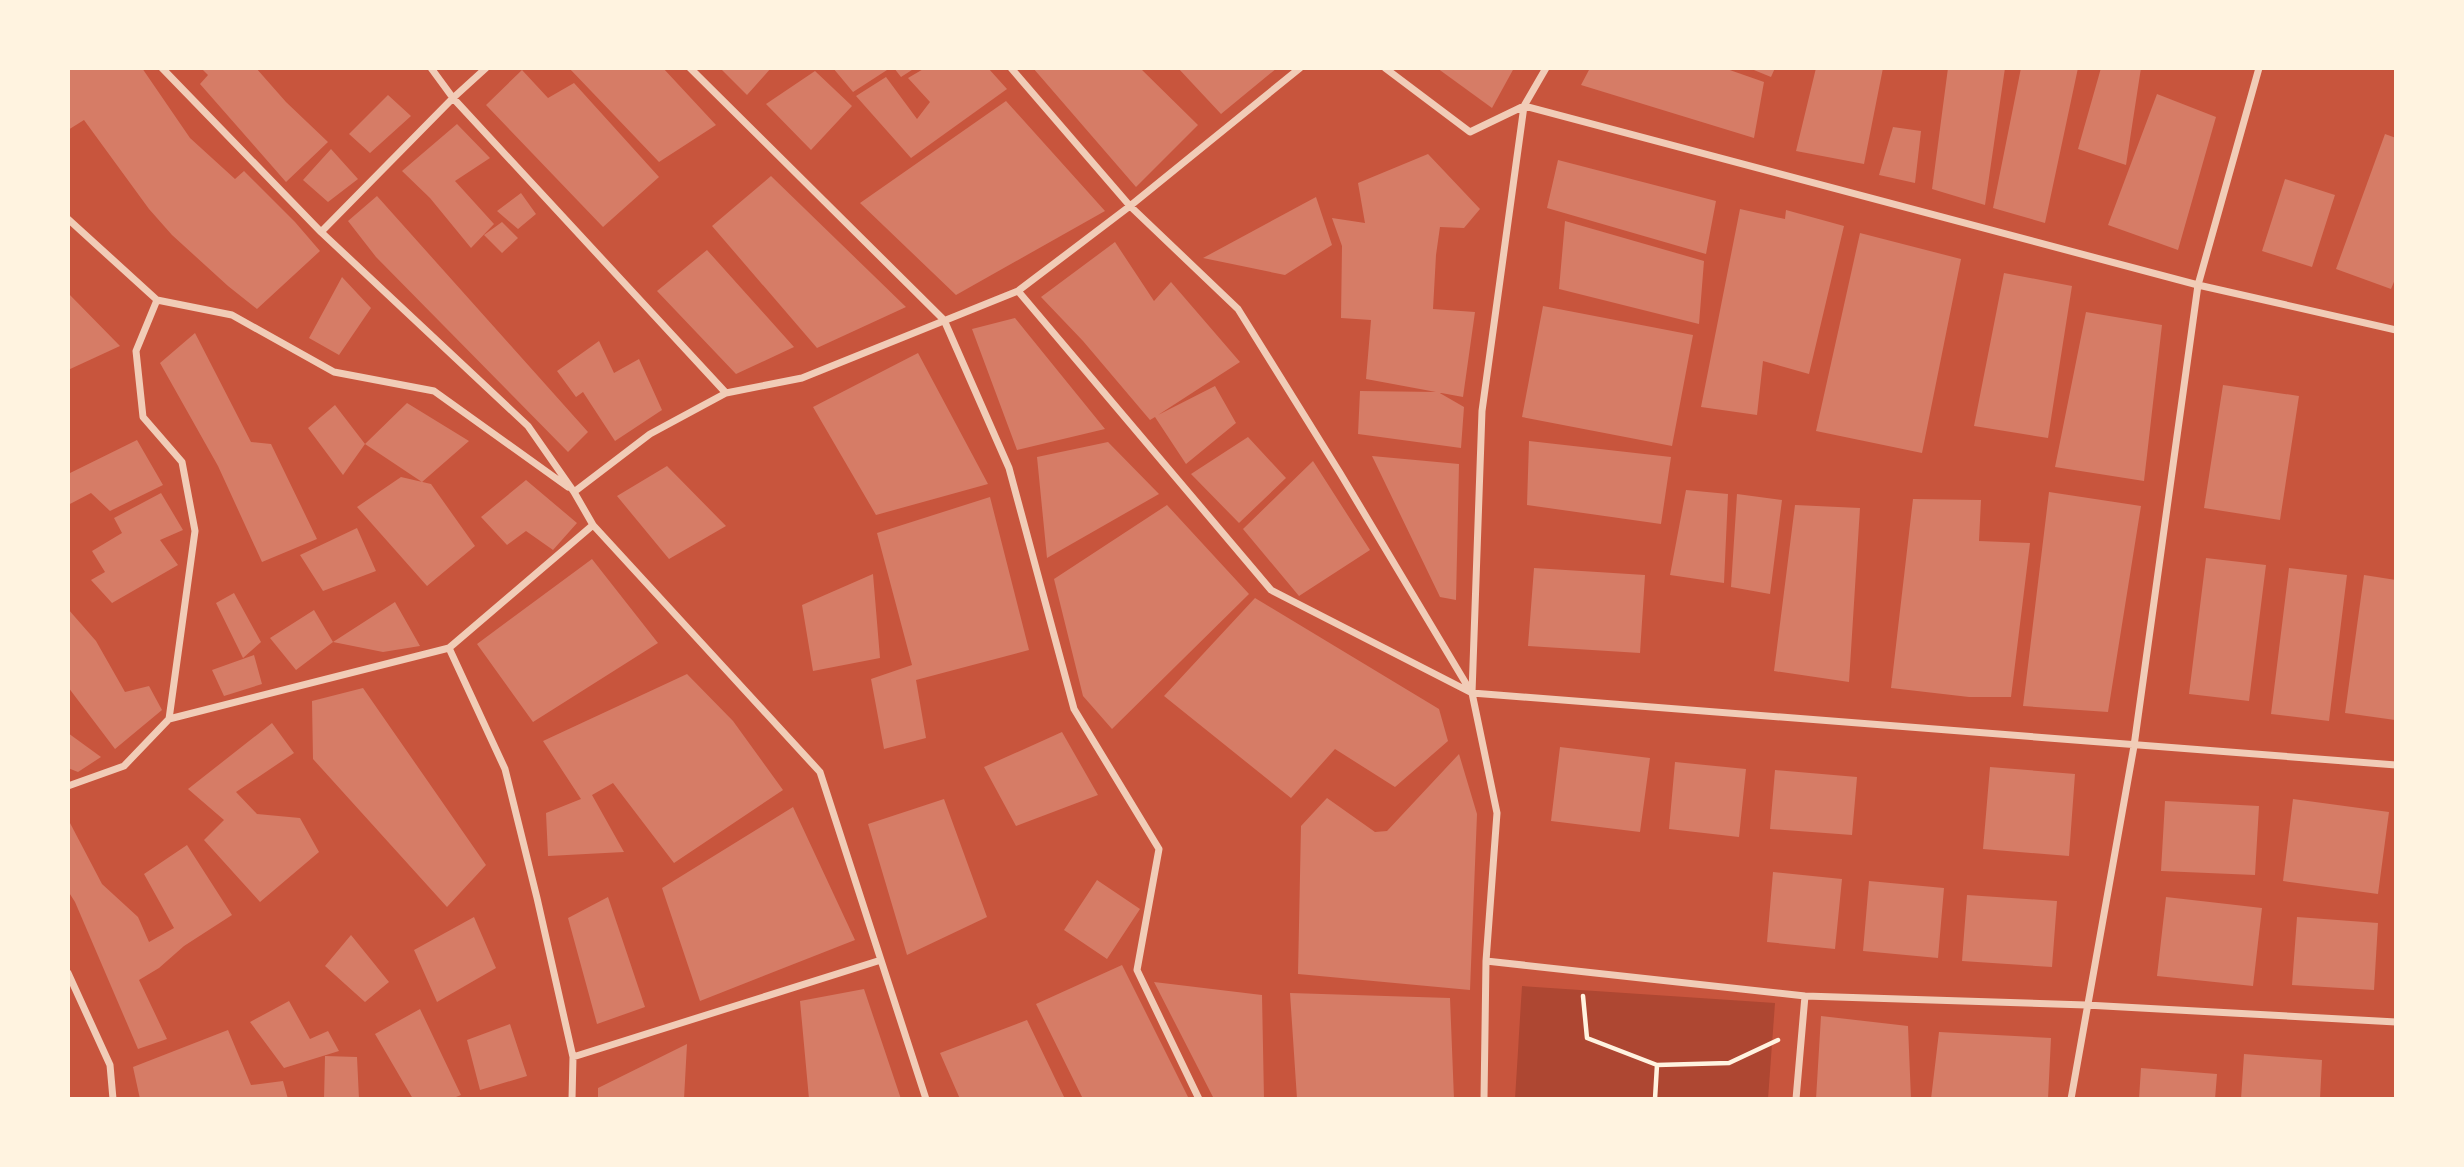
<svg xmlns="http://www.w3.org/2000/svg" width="2464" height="1167" viewBox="0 0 2464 1167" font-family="'PT Sans Narrow',sans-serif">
<rect width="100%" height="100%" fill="#c8553d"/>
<path fill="#ae4732" d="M 1522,986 L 1775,1003 L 1768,1099 L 1515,1099 Z"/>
<path fill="#d67c66" d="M 68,68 L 142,68 L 190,138 L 235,179 L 244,171 L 295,222 L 320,251 L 257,309 L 228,286 L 172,235 L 149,209 L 84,120 L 68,130 Z
M 201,68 L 256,68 L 286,102 L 328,142 L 286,182 L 200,84 L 208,75 Z
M 569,68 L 663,68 L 716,125 L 659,162 Z
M 720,68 L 771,68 L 747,95 Z
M 833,68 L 886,68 L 887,70 L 853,92 Z
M 894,68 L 915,68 L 901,77 Z
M 925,68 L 988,68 L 1007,89 L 911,158 L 856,96 L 886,77 L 917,119 L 930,102 L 908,78 Z
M 1033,68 L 1140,68 L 1198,125 L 1136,187 Z
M 1178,68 L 1277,68 L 1221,114 Z
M 1437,68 L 1514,68 L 1492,108 Z
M 1590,68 L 1724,68 L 1764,82 L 1754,138 L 1581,85 Z
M 1749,68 L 1775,68 L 1771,77 Z
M 1816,68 L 1883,68 L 1864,164 L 1796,151 Z
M 1948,68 L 2005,68 L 1985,205 L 1932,189 Z
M 2021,68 L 2078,68 L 2045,223 L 1993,208 Z
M 2101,68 L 2141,68 L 2126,165 L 2078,149 Z
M 522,70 L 548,98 L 574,83 L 659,177 L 603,227 L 486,105 Z
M 815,71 L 852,106 L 811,150 L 766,104 Z
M 2157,94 L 2216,117 L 2178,250 L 2108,225 Z
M 388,95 L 411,116 L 370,153 L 349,134 Z
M 1006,101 L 1105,211 L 956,295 L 860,203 Z
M 457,124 L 490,158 L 455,181 L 494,224 L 471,248 L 430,198 L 402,171 Z
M 1893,127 L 1921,131 L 1915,183 L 1879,175 Z
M 2385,134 L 2396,138 L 2396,277 L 2391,289 L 2336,269 Z
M 331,149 L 358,179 L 328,202 L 303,180 Z
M 1428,154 L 1480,209 L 1464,228 L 1440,227 L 1436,255 L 1433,309 L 1475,312 L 1463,397 L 1366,379 L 1371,320 L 1341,318 L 1342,246 L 1332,218 L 1365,223 L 1358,183 Z
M 1558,160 L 1716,201 L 1706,254 L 1547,208 Z
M 771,176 L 906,307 L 817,348 L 712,226 Z
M 2285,179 L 2335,195 L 2312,267 L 2262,251 Z
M 521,193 L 536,214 L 518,229 L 497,211 Z
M 377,196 L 588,432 L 568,452 L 376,257 L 348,221 Z
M 1316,197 L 1332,245 L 1285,275 L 1203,258 Z
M 1740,209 L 1785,219 L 1786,210 L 1844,226 L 1809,374 L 1763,361 L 1757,415 L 1701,407 Z
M 1565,221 L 1704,261 L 1699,324 L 1559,289 Z
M 502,222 L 518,238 L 502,253 L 484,235 Z
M 1860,233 L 1961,259 L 1922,453 L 1816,431 Z
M 1115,242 L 1154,301 L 1171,282 L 1240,362 L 1158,415 L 1215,386 L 1236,423 L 1186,464 L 1155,417 L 1150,420 L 1083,341 L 1041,297 Z
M 707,250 L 794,347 L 736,374 L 657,291 Z
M 2004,273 L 2072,286 L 2048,438 L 1974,426 Z
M 342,277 L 371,308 L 339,355 L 309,338 Z
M 68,293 L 120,346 L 68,370 Z
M 1543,306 L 1693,335 L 1672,446 L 1522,417 Z
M 2086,312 L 2162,325 L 2144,481 L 2055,467 Z
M 1015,318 L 1105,429 L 1017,450 L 972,329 Z
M 195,333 L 251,442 L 271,444 L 317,539 L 262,562 L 218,466 L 160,363 Z
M 599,341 L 614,373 L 639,359 L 662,410 L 615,441 L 583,392 L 576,397 L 557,371 Z
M 918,353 L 988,484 L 876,515 L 813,407 Z
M 2223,385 L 2299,396 L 2280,520 L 2204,508 Z
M 1360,391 L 1438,392 L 1464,407 L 1461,448 L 1358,434 Z
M 407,403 L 469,441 L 422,482 L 365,444 L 343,475 L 308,428 L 335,405 L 365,444 Z
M 1248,437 L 1286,478 L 1239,523 L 1191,474 Z
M 137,440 L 163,485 L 110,511 L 91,493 L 68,505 L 68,474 Z
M 1529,441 L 1671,457 L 1661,524 L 1527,505 Z
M 1108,442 L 1159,494 L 1047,558 L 1037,457 Z
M 1372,456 L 1459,464 L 1456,600 L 1440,597 Z
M 1313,461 L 1370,550 L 1299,596 L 1243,529 Z
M 667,466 L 726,526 L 669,559 L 617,496 Z
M 401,477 L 431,484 L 475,546 L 427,586 L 357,507 Z
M 526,480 L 577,523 L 553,550 L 526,531 L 507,545 L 481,517 Z
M 1686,490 L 1728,494 L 1724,583 L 1670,575 Z
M 2049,492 L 2141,506 L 2108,712 L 2023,706 Z
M 161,493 L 183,530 L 160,540 L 178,565 L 112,603 L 91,580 L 105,572 L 92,551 L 122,533 L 114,518 Z
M 1737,494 L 1782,500 L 1770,594 L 1731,587 Z
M 990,497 L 1029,650 L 916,680 L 926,738 L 884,749 L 871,679 L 912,665 L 877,533 Z
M 1913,499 L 1981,500 L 1979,541 L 2030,543 L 2011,697 L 1969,697 L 1891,688 Z
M 1167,505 L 1249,594 L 1112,729 L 1083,696 L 1054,579 Z
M 1795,505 L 1860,508 L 1849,682 L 1774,671 Z
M 357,528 L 376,571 L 323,591 L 300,555 Z
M 2206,558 L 2266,565 L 2249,701 L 2189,694 Z
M 592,559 L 658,643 L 533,722 L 477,644 Z
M 1534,568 L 1645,575 L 1640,653 L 1528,646 Z
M 2289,568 L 2347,575 L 2329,721 L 2271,714 Z
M 873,574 L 880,658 L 813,671 L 802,605 Z
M 2364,575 L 2396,580 L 2395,720 L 2345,713 Z
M 234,593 L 261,642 L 243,658 L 216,603 Z
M 1255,598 L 1439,709 L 1448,741 L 1395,787 L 1335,749 L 1291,798 L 1164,696 Z
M 395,602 L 420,646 L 383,652 L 333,642 Z
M 68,609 L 96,641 L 125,692 L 149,686 L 162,710 L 115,749 L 68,687 Z
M 314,610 L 333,642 L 296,670 L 270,638 Z
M 254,655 L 262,684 L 224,696 L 212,670 Z
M 687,674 L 733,721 L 783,790 L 674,863 L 613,783 L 592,795 L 624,852 L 548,856 L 546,813 L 581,799 L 543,741 Z
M 363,688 L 486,865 L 447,907 L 313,759 L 312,701 Z
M 272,723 L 294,753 L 236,792 L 257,814 L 300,818 L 319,852 L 260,902 L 204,840 L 224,820 L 188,789 Z
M 1062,732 L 1098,795 L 1016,826 L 984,767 Z
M 68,733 L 101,757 L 78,772 L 68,768 Z
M 1560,747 L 1650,758 L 1640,832 L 1551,821 Z
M 1459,754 L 1477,814 L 1470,990 L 1298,974 L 1301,826 L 1327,798 L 1375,832 L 1387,831 Z
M 1675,762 L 1746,769 L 1739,837 L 1669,829 Z
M 1990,767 L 2075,774 L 2069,856 L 1983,849 Z
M 1775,770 L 1857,777 L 1852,835 L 1770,829 Z
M 944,799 L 987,917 L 907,955 L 868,824 Z
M 2293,799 L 2389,812 L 2378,894 L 2283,881 Z
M 2165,801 L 2259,806 L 2255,875 L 2161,871 Z
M 793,807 L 855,940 L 700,1001 L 662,888 Z
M 70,823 L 102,884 L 138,917 L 149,942 L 174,928 L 144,874 L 187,845 L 232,915 L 184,946 L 159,968 L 139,980 L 167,1039 L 138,1049 L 75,902 L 68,891 L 68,824 Z
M 1773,872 L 1842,879 L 1835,949 L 1767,942 Z
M 1097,880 L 1140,909 L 1107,959 L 1064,930 Z
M 1869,881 L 1944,888 L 1938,958 L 1863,951 Z
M 1967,895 L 2057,901 L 2052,967 L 1962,961 Z
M 608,897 L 645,1007 L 597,1024 L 568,918 Z
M 2166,897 L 2262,908 L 2253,986 L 2157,976 Z
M 474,917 L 496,968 L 437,1002 L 414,950 Z
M 2297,917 L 2378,923 L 2374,990 L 2292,985 Z
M 351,935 L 389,982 L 365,1002 L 325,966 Z
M 1122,965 L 1189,1099 L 1083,1099 L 1036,1004 Z
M 1154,982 L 1262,995 L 1264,1099 L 1214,1099 Z
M 864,989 L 901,1099 L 809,1099 L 800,1001 Z
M 1290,993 L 1450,998 L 1454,1099 L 1297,1099 Z
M 289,1001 L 310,1039 L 328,1031 L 339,1051 L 284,1068 L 250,1022 Z
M 420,1009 L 461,1095 L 451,1099 L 413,1099 L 375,1034 Z
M 1821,1016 L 1908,1026 L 1911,1099 L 1816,1099 Z
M 1027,1020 L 1065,1099 L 960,1099 L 940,1053 Z
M 510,1024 L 527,1076 L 480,1090 L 467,1040 Z
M 228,1030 L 251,1085 L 283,1081 L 288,1099 L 140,1099 L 133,1067 Z
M 1939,1032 L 2051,1038 L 2048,1099 L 1931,1099 Z
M 687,1044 L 684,1099 L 598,1099 L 598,1088 Z
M 2244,1054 L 2322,1060 L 2320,1099 L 2241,1099 Z
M 325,1056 L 357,1057 L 359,1099 L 324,1099 Z
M 2141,1068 L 2217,1074 L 2215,1099 L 2139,1099 Z"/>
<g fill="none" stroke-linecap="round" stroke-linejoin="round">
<path stroke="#fff3e0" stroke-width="4.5" d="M 1583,996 L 1587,1038 L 1657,1065 L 1729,1063 L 1778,1040
M 1655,1099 L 1657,1065"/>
<path stroke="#f1ccb7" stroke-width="7" d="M 162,68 L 321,232 L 528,426 L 574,492 L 593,525 L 820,772 L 926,1099
M 431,68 L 453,98 L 726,393
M 690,68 L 944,320 L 1009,468 L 1074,709 L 1159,849 L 1137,970 L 1199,1099
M 1011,68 L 1130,206 L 1238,309 L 1340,473 L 1471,692
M 1385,68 L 1470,132 L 1524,106 L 2198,285 L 2396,330
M 68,219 L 157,300 L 232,315 L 334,372 L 434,391 L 568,487
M 321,232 L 453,98 L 486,68
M 1018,291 L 1271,590 L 1472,693 L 2396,765
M 157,300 L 136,351 L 143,417 L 182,462 L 195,531 L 169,719
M 574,492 L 650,434 L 726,393 L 802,378 L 1018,291 L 1130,206 L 1300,68
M 449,648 L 505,769 L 537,898 L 573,1057 L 572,1099
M 68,786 L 124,766 L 169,719 L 449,648 L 593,525
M 1486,961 L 1805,996 L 2086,1005 L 2396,1022
M 68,973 L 110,1065 L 113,1099
M 573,1057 L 881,960
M 1484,1099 L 1486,961 L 1497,813 L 1472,693 L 1482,411 L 1524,106 L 1546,68
M 1796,1099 L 1805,996
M 2071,1099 L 2134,746 L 2198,285 L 2259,68"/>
</g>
<rect width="2464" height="1167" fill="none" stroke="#fff3e0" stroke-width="140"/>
</svg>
